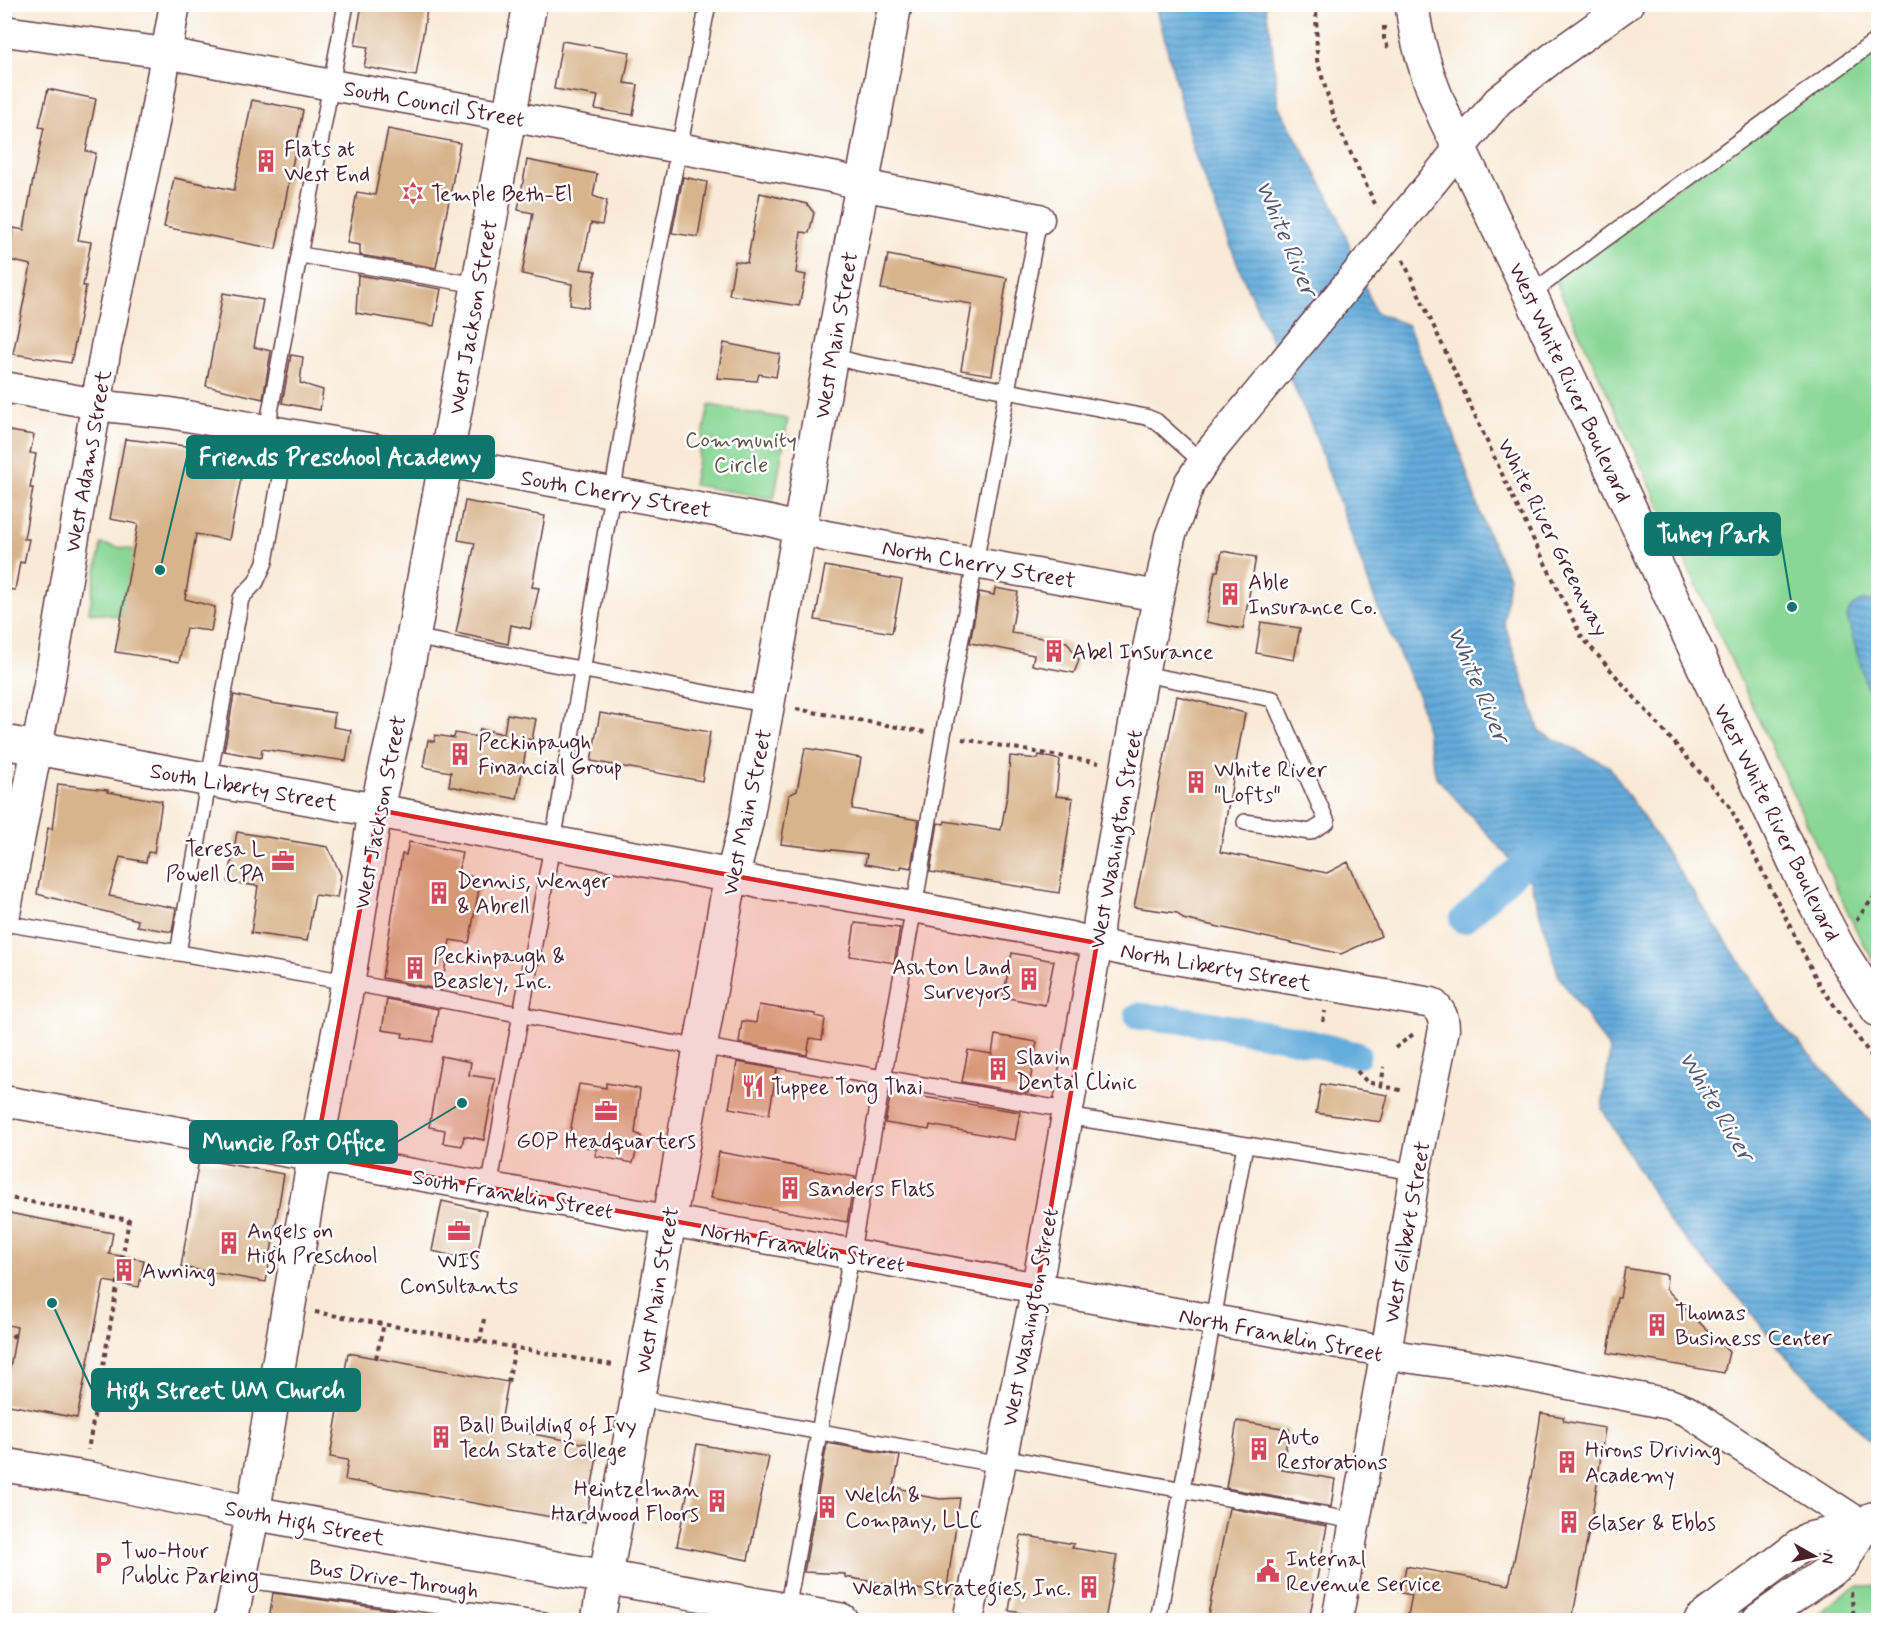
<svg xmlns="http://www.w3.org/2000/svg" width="1883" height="1625" viewBox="0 0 1883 1625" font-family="Mynerve,sans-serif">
<defs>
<pattern id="water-rules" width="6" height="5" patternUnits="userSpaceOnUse" patternTransform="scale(1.5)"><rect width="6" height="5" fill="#64acdb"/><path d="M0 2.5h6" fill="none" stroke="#548bb2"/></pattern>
</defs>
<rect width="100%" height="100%" fill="#fff"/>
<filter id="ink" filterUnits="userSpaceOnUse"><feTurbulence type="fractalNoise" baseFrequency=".0167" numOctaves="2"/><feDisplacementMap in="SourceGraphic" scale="12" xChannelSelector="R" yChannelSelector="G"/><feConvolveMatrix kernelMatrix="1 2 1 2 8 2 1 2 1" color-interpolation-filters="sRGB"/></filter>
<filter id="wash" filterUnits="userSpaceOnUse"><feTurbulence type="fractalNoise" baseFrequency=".008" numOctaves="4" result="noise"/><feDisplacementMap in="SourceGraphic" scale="24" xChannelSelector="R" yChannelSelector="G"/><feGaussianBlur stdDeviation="1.35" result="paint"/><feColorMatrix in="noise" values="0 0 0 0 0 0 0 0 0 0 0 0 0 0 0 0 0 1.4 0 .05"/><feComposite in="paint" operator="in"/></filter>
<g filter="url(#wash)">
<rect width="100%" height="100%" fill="#f8ead7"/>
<path fill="#89d795" stroke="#6a7b60" stroke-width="1.5" d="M 1878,39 L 1878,968 L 1859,936 L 1554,278 Z
M 709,405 L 788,419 L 774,499 L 693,485 Z
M 101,544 L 134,550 L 122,617 L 89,612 Z
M 1859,1586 L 1872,1586 L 1878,1588 L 1878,1620 L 1812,1620 L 1844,1593 Z"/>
<path fill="url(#water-rules)" stroke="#576683" stroke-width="1.5" d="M 1156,5 L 1265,5 L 1271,34 L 1278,105 L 1335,208 L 1375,312 L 1408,325 L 1454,434 L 1484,525 L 1509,577 L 1504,622 L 1540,732 L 1609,766 L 1779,1021 L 1870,1121 L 1878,1126 L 1878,1449 L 1779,1349 L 1742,1301 L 1671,1224 L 1602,1109 L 1610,1050 L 1559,977 L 1530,881 L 1436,777 L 1419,697 L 1377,606 L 1311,424 L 1246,285 L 1194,153 Z
M 1862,601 L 1875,601 L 1878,604 L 1878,685 L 1867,688 L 1847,617 C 1849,608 1853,605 1862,601 Z"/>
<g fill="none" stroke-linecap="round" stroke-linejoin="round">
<path stroke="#64acdb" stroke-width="27" d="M 1463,920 L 1546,844
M 1138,1016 L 1191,1021 L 1290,1038 L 1357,1055"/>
</g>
<g id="blocks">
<path fill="#d8b48c" d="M 362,4 L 428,4 L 416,76 L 364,67 L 368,47 L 355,45 Z
M 562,41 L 630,52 L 624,83 L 638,85 L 633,115 L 595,109 L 598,96 L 554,89 Z
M 48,89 L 96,99 L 86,151 L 96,153 L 78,240 L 91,242 L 83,286 L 86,286 L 71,363 L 13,354 L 31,265 L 9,260 L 13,228 L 24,230 L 34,174 L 44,128 L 39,127 Z
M 252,100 L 303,110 L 276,249 L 164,227 L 174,178 L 234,190 Z
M 388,129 L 460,143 L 436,268 L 360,255 L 360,245 L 347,243 L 357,192 L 375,195 Z
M 527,160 L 597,174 L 593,196 L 607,201 L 602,225 L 591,223 L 581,269 L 596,271 L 588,308 L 570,305 L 572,284 L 522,274 L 533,213 L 518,210 Z
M 683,177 L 707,182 L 698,237 L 672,233 Z
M 760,193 L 807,204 L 814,213 L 809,233 L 801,232 L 796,273 L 806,275 L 799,306 L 729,295 L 735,261 L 747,263 Z
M 888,255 L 1007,278 L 992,375 L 961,370 L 972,304 L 881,289 Z
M 358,275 L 441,289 L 434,326 L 356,313 Z
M 223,293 L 263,300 L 254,347 L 271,351 L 263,399 L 206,386 Z
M 724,343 L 780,354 L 776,377 L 759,374 L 757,381 L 717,378 Z
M 291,355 L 303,357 L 300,383 L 323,390 L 320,410 L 282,403 Z
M 4,430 L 34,435 L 30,453 L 36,454 L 30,488 L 33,488 L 24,539 L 29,539 L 24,563 L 20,562 L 15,590 L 4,589 Z
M 125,439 L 246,453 L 229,540 L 196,534 L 185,599 L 215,607 L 211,631 L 186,628 L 179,662 L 115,652 L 138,524 L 110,519 Z
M 465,501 L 545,516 L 532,587 L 539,588 L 530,629 L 511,625 L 508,644 L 456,633 L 475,543 L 458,540 Z
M 1222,551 L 1256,557 L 1243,629 L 1206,622 L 1215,571 L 1218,571 Z
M 825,566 L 902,580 L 892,633 L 815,620 Z
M 995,588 L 1018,592 L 1011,633 L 1067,642 L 1079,660 L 1074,673 L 1032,665 L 1034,655 L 970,643 L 979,592 L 994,595 Z
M 1261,622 L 1300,628 L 1294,660 L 1256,653 Z
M 234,695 L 271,703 L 335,713 L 333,727 L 351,730 L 346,761 L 262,749 L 261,758 L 224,751 Z
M 1177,696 L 1245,713 L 1220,852 L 1327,873 L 1348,862 L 1381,936 L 1341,954 L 1183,919 L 1177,913 L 1134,907 Z
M 600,713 L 710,732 L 702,781 L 591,761 Z
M 507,714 L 536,719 L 532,740 L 528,739 L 517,799 L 449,786 L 451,772 L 423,767 L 428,740 L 434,742 L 435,735 L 454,738 L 455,733 L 478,737 L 480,729 L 504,734 Z
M 805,748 L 861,758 L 852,809 L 919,820 L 911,868 L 901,866 L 901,869 L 893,869 L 865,864 L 867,854 L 781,844 L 789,795 L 797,791 Z
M 1039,755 L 1060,760 L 1056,796 L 1073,798 L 1059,893 L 930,872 L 938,823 L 944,824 L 945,821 L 1001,830 L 1008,789 L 1010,756 L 1038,759 Z
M 58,784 L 108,790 L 107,792 L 162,801 L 154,853 L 148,852 L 146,862 L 120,857 L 109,896 L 176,908 L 172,932 L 137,926 L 138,920 L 37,894 L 48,828 L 52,829 Z
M 237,832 L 328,847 L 341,875 L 337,898 L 315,895 L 307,941 L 251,933 L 258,886 L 228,882 Z
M 409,842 L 462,852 L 458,874 L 481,878 L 469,943 L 450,940 L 441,990 L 382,978 L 402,854 L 406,855 Z
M 855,923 L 900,928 L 894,963 L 850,956 Z
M 1012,953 L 1054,961 L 1045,1005 L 1003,997 Z
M 387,999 L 438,1009 L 433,1042 L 402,1037 L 403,1033 L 382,1030 Z
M 759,1005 L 815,1014 L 815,1016 L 825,1018 L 822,1040 L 810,1038 L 807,1055 L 739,1043 L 742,1021 L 756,1023 Z
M 995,1035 L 1037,1042 L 1028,1093 L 962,1082 L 968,1050 L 992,1054 Z
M 441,1056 L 471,1062 L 469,1075 L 495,1079 L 484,1140 L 464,1136 L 462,1146 L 443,1143 L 445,1130 L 429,1127 Z
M 737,1062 L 777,1069 L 769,1115 L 729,1108 Z
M 606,1083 L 640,1089 L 635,1133 L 641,1136 L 633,1163 L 595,1156 L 597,1149 L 568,1144 L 579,1084 L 606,1088 Z
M 1321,1084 L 1388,1095 L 1381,1122 L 1316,1113 Z
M 891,1092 L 1020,1112 L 1015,1140 L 930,1125 L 929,1130 L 885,1123 Z
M 719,1152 L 855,1177 L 847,1222 L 711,1198 Z
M 199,1159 L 284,1174 L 266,1282 L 181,1267 Z
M 442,1201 L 486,1211 L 476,1261 L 432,1251 Z
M 4,1212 L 113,1233 L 109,1254 L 144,1260 L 139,1287 L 104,1281 L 77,1418 L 4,1404 L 17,1327 L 4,1324 Z
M 1625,1268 L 1667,1275 L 1666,1289 L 1729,1352 L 1724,1373 L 1608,1353 L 1617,1298 L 1620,1298 Z
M 348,1353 L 508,1382 L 500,1428 L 599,1446 L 585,1523 L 345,1480 L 348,1460 L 330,1457 Z
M 1541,1413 L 1564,1417 L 1563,1421 L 1605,1428 L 1594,1504 L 1572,1620 L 1407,1620 L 1412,1595 L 1401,1593 L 1406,1566 L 1509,1585 L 1532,1472 Z
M 1237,1421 L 1289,1429 L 1282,1470 L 1335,1479 L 1331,1507 L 1226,1488 Z
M 827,1443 L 900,1456 L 894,1486 L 923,1496 L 940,1499 L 960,1498 L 946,1594 L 845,1577 L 845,1574 L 804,1572 Z
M 697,1444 L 769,1457 L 748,1560 L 677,1546 Z
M 1229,1508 L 1327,1526 L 1309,1620 L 1207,1620 Z
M 1021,1535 L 1074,1544 L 1072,1548 L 1117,1555 L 1105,1620 L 1070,1620 L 1009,1611 Z
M 273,1593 L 394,1610 L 393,1620 L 269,1620 Z"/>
</g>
</g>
<g filter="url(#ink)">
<use href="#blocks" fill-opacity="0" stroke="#643d45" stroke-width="1.5"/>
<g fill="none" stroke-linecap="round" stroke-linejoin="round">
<g stroke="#643d45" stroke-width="18">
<path id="lane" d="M 301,255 L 478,285
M 1530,294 L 1878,39
M 832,356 L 858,363 L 1146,417 L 1156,421 L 1203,463
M 269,430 L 270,412 L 346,4
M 413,637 L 768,705
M 1143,674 L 1273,699 L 1327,822 L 1310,832 L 1245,822
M 4,923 L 348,982 L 671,1043 L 700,1046 L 1067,1110
M 178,953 L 241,598 L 256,582 L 265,562 L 288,433
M 1066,1116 L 1415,1172
M 489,1188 L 557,819 L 626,412 L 708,4
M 636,1398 L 1000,1465
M 1001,1457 L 1355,1521
M 239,1579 L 544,1620
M 787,1610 L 918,885 L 943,735 L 1039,219
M 1158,1620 L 1245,1145"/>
</g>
<g stroke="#643d45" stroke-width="33">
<path id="street" d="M 4,31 L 166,53 L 331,85 L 536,121 L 837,178 L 861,185 L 1039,219
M 1433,181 L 1498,101 L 1555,56 L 1628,4
M 4,387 L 113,407 L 170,413 L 469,466 L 770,521 L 826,536 L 1158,596
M 732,876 L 759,883 L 809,889 L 914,907 L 1070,937 L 1122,950 L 1432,1003 C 1441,1011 1444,1017 1444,1029 L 1415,1172 L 1390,1329 L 1337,1620
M 4,919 L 50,679 L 106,347 L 153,128 L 175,4
M 4,1101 L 524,1194 L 1366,1348 L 1405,1357 L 1498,1370 L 1669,1404 L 1687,1411 L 1863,1526
M 968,1620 L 1037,1287 L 1097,943 L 1099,920 L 1143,674 L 1170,537 L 1190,482 L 1210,452"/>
</g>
<g stroke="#643d45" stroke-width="36">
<path id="secondary" d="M 1412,4 C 1416,44 1429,82 1445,118 L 1530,294 L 1804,882 L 1839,949 L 1878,1010
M 4,742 L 732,876
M 4,1465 L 91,1479 L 253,1513 L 841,1620
M 231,1620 L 253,1513 L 311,1176 L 348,982 L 373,825 L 402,698 L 530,4
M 598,1620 L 727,897 L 746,823 L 895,4
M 1701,1620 L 1809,1539 L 1863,1526
M 1759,1620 L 1842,1562 L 1863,1526 L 1872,1519"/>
</g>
<path stroke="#643d45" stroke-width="4" stroke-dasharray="4.5 4.5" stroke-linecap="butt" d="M 1316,4 L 1317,60 L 1335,120 L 1377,208
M 1384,26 L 1384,38 L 1388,48
M 1403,260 L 1515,502 L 1581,636 L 1730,807 L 1820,986 L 1878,1065
M 796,709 L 925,732
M 962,739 L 1099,763
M 1856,920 L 1878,892
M 1323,1022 L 1325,1011
M 1395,1048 L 1416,1032
M 1357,1071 L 1367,1082 L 1404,1091
M 1381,1086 L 1384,1067
M 4,1197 L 129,1220 L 88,1450
M 315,1312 L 613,1365
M 480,1341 L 484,1319
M 4,1342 L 16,1334
M 376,1358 L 384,1324
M 508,1382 L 515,1348
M 4,1386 L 6,1386
M 1851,1592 L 1854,1618
M 1847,1620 L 1854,1618 L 1878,1620"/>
<use href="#lane" stroke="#fff" stroke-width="15"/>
<use href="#street" stroke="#fff" stroke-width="30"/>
<use href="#secondary" stroke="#fff" stroke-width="33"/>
<g stroke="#643d45" stroke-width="33" stroke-linecap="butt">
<path id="street-bridge" d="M 1210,452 L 1433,181"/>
</g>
<use href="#street-bridge" stroke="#fff" stroke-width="30"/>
</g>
</g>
<path fill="#d62828" fill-opacity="0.2" stroke="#d62828" stroke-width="4.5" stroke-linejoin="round" d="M 378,810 L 1097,943 L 1037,1287 L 315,1156 Z"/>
<defs>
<g id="building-bare" transform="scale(1.8)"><path d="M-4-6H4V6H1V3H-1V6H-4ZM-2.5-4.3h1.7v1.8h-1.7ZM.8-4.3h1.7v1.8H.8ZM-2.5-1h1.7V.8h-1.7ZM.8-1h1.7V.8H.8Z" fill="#d1495b" stroke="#fff" stroke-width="2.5" paint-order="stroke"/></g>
<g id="synagogue-bare" transform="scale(1.8)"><path d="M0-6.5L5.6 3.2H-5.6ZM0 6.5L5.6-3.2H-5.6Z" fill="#d1495b" stroke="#fff" stroke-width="2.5" paint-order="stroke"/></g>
<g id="office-bare" transform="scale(1.8)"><path d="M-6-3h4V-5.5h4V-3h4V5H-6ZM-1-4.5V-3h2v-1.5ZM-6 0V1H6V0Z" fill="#d1495b" stroke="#fff" stroke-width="2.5" paint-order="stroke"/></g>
<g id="restaurant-bare" transform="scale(1.8)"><path d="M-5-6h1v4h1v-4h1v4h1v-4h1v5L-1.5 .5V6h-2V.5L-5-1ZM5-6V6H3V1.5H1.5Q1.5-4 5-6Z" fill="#d1495b" stroke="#fff" stroke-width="2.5" paint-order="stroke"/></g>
<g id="parking-bare" transform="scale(1.8)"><path d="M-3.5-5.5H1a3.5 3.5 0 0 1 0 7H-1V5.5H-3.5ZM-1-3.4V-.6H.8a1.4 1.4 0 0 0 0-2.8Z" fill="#d1495b" stroke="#fff" stroke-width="2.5" paint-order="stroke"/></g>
<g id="civic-bare" transform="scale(1.8)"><path d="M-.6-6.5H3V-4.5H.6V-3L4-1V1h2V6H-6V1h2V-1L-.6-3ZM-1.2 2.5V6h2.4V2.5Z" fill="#d1495b" stroke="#fff" stroke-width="2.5" paint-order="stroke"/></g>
</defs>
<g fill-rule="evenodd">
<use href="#building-bare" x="266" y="161"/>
<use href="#synagogue-bare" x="413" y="193"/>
<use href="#building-bare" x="1230" y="594"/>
<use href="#building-bare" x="1054" y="651"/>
<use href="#building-bare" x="460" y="754"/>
<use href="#building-bare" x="1196" y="782"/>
<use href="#office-bare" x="283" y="861"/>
<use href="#building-bare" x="439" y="893"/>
<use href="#building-bare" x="415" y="968"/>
<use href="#building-bare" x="1029" y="979"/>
<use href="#building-bare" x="998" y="1069"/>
<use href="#restaurant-bare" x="753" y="1086"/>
<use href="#office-bare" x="606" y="1111"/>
<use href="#building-bare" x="790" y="1188"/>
<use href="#office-bare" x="459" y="1231"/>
<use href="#building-bare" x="229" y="1243"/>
<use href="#building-bare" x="124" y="1270"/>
<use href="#building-bare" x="1657" y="1325"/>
<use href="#building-bare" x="441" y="1437"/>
<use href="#building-bare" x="1259" y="1449"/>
<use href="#building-bare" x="1567" y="1462"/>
<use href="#building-bare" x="717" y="1501"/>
<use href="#building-bare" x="827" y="1507"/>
<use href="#building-bare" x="1569" y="1522"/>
<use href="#parking-bare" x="103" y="1563"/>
<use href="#civic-bare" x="1268" y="1571"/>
<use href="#building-bare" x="1089" y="1587"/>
</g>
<g text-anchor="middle" stroke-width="5" stroke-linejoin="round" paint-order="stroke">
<g font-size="22" fill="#4a1f2b" stroke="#fff">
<text transform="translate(434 103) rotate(10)" y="8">South Council Street</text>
<text transform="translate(472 317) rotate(-80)" y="8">West Jackson Street</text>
<text transform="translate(835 335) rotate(-80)" y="8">West Main Street</text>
<text transform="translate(1571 382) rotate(65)" y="8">West White River Boulevard</text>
<text transform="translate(87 461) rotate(-80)" y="8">West Adams Street</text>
<text transform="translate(616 493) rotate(10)" y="8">South Cherry Street</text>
<text transform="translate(1554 537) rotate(63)" y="8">White River Greenway</text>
<text transform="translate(979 563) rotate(10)" y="8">North Cherry Street</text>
<text transform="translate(244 786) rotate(10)" y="8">South Liberty Street</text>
<text transform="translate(379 812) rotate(-79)" y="8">West Jackson Street</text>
<text transform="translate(746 812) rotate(-78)" y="8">West Main Street</text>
<text transform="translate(1778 822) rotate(64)" y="8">West White River Boulevard</text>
<text transform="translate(1115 839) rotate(-80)" y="8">West Washington Street</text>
<text transform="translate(1216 966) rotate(10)" y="8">North Liberty Street</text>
<text transform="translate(513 1193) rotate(10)" y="8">South Franklin Street</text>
<text transform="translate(1406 1232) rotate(-80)" y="8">West Gilbert Street</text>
<text transform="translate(803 1246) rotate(10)" y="8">North Franklin Street</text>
<text transform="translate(656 1290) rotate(-80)" y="8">West Main Street</text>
<text transform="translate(1029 1317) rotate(-79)" y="8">West Washington Street</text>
<text transform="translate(1281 1334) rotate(11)" y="8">North Franklin Street</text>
<text transform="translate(305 1522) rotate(11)" y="8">South High Street</text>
<text transform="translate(394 1578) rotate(8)" y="8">Bus Drive-Through</text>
</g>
<g font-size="22" fill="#4a1f2b" stroke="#fff" text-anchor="start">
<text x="284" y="156">Flats at<tspan x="284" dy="25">West End</tspan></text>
<text x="431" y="201">Temple Beth-El</text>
<text x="1248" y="589">Able<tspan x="1248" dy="25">Insurance Co.</tspan></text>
<text x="1072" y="659">Abel Insurance</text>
<text x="478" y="749">Peckinpaugh<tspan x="478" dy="25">Financial Group</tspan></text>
<text x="1214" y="777">White River<tspan x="1214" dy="25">"Lofts"</tspan></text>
<text x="265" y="856" text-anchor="end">Teresa L<tspan x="265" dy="25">Powell CPA</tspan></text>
<text x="457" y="888">Dennis, Wenger<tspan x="457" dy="25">&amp; Abrell</tspan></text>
<text x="433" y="963">Peckinpaugh &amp;<tspan x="433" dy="25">Beasley, Inc.</tspan></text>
<text x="1011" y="974" text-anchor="end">Ashton Land<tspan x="1011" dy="25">Surveyors</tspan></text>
<text x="1016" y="1064">Slavin<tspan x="1016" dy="25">Dental Clinic</tspan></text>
<text x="771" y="1094">Tuppee Tong Thai</text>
<text x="606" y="1148" text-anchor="middle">GOP Headquarters</text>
<text x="808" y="1196">Sanders Flats</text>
<text x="247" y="1238">Angels on<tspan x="247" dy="25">High Preschool</tspan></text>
<text x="459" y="1268" text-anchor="middle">WIS<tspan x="459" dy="25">Consultants</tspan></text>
<text x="142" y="1278">Awning</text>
<text x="1675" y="1320">Thomas<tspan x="1675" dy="25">Business Center</tspan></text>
<text x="459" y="1432">Ball Building of Ivy<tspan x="459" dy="25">Tech State College</tspan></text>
<text x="1277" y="1444">Auto<tspan x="1277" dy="25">Restorations</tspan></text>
<text x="1585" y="1457">Hirons Driving<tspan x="1585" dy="25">Academy</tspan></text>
<text x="699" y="1496" text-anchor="end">Heintzelman<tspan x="699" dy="25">Hardwood Floors</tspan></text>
<text x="845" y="1502">Welch &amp;<tspan x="845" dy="25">Company, LLC</tspan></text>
<text x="1587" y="1530">Glaser &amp; Ebbs</text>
<text x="121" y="1558">Two-Hour<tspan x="121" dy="25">Public Parking</tspan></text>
<text x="1286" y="1566">Internal<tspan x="1286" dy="25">Revenue Service</tspan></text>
<text x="1071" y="1595" text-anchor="end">Wealth Strategies, Inc.</text>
</g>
<g font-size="22" fill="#5d564b" stroke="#fff">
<text x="741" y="447">Community<tspan x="741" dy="25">Circle</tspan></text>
</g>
<g font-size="24" font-style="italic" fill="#545771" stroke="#fff">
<text transform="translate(1287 238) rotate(67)" y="8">White River</text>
<text transform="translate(1479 684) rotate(67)" y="8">White River</text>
<text transform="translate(1717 1106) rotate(59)" y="8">White River</text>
</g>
</g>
<path fill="none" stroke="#0f766e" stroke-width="2" d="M160 570L187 457M1792 607L1780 534M462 1103L397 1142M52 1303L92 1390"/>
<g fill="#0f766e" stroke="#fff" stroke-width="2">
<circle cx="160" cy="570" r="6"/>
<circle cx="1792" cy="607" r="6"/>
<circle cx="462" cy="1103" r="6"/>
<circle cx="52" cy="1303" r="6"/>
</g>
<g fill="#0f766e" stroke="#0f766e" stroke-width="2">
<rect x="187" y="436" width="307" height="42" rx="6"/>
<rect x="1645" y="513" width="135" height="42" rx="6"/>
<rect x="190" y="1121" width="207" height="42" rx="6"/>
<rect x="92" y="1369" width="268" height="42" rx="6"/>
</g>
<g font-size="24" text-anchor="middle" font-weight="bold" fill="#fff">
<text x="340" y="465">Friends Preschool Academy</text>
<text x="1713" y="542">Tuhey Park</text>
<text x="294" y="1150">Muncie Post Office</text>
<text x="226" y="1398">High Street UM Church</text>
</g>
<rect width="1883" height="1625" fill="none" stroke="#fff" stroke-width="24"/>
<g transform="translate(1814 1556) rotate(99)" stroke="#ffffff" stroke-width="4.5" paint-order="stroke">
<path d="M0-4.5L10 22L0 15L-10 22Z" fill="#4a1f2b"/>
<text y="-9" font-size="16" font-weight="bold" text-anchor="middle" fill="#4a1f2b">N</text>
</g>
</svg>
